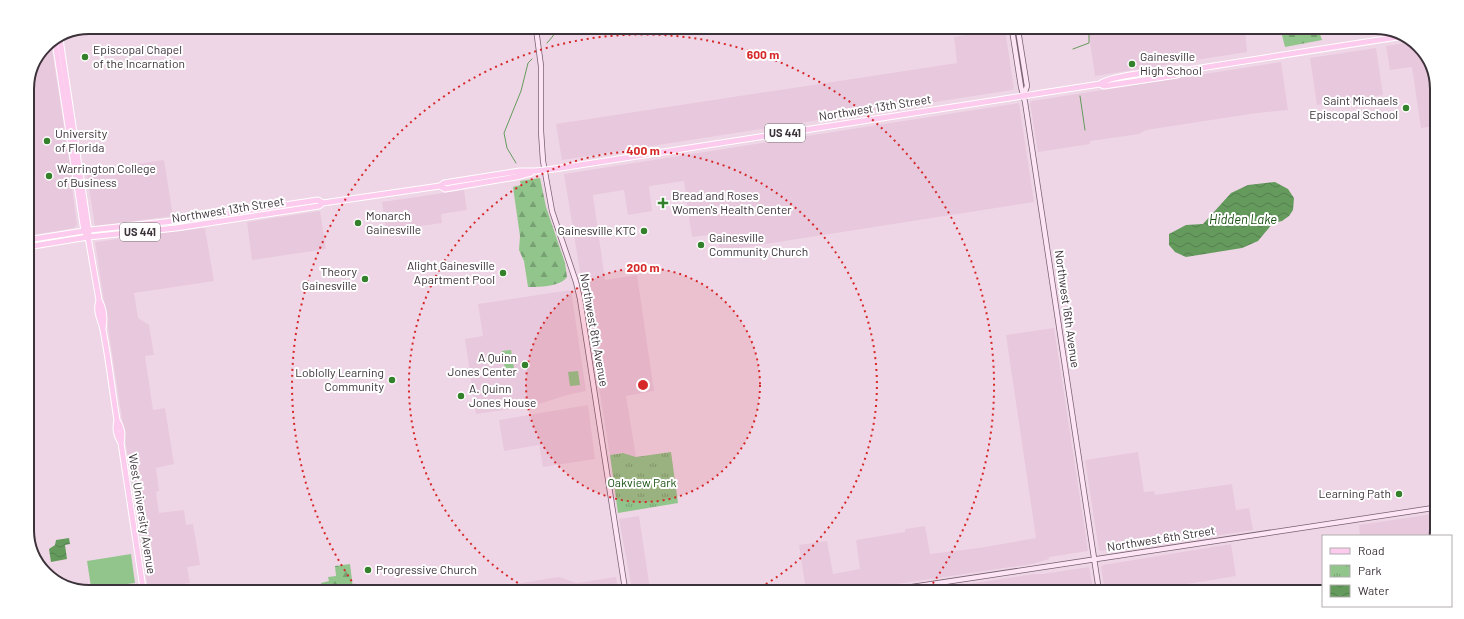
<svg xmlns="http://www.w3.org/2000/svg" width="1464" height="619" viewBox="0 0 1464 619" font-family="Barlow,sans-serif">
<defs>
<pattern id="forest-firs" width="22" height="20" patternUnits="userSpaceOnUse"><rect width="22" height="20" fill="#92c58b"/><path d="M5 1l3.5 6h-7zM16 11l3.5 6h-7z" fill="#78a173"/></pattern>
<pattern id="park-tufts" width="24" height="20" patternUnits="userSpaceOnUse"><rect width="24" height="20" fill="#92c58b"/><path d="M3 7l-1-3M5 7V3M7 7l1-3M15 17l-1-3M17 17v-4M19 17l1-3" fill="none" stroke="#78a173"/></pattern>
<pattern id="water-waves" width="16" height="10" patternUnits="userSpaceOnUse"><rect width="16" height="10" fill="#649b5d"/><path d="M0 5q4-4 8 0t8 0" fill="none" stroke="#547f4e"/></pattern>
</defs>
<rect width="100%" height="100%" fill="#efd6e6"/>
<path fill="#e8c8dd" d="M 995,30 L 1005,30 L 1014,88 L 1012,90 L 562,160 L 556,124 L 957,63 L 954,37 Z
M 1086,31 L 1245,31 L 1247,52 L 1095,76 L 1090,42 Z
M 1412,42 L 1424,51 L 1437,85 L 1436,126 L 1421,128 L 1412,67 L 1390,70 L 1386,46 Z
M 51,43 L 70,166 L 71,180 L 77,225 L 74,228 L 27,236 L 27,85 L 45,45 Z
M 1376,48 L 1383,95 L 1317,105 L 1310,58 Z
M 1281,62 L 1288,110 L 1257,113 L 1146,130 L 1139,134 L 1090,141 L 1090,144 L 1038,152 L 1030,103 L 1032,101 Z
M 1019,103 L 1034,202 L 720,251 L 717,234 L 692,237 L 684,181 L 649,186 L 652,211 L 628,215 L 624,190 L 593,195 L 605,280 L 637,275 L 654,391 L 626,396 L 636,457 L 623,453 L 610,455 L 564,174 Z
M 164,160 L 173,216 L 95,226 L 87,175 L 90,171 Z
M 464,190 L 467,210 L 441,214 L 442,223 L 413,227 L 414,231 L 387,235 L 382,202 Z
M 320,211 L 326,249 L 252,260 L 247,222 Z
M 203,228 L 205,229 L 214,281 L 134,293 L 138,318 L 149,325 L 154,355 L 145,356 L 153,410 L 165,408 L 174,464 L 156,468 L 159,491 L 156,492 L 159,513 L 184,510 L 186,525 L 193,524 L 200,565 L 187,567 L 190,583 L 168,586 L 168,588 L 148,588 L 95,242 Z
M 571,290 L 586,391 L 567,395 L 536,405 L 476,414 L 465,339 L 483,336 L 478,304 Z
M 1054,328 L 1088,551 L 1049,557 L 1049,559 L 1032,564 L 856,590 L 806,590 L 799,545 L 827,541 L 833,574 L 860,569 L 856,540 L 905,532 L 905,529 L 925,526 L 930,554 L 979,548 L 1036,538 L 1006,335 Z
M 588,405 L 595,459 L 543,467 L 539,445 L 504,451 L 499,420 Z
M 1138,452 L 1144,492 L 1154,491 L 1155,495 L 1232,484 L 1236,510 L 1249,508 L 1253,530 L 1168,543 L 1167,541 L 1101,551 L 1099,550 L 1085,460 Z
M 1433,514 L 1433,536 L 1360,536 L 1359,525 Z
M 639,516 L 650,589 L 632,589 L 619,519 Z
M 1231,544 L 1236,576 L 1181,585 L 1181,591 L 1105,591 L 1101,567 L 1103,565 Z
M 1089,567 L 1093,589 L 1081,591 L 929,590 L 1034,574 L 1043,574 Z
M 559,577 L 577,583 L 616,577 L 618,589 L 496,589 L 495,587 Z"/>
<path fill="#92c58b" d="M 511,350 L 515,374 L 506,375 L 502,351 Z
M 578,371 L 580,385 L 570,386 L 568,372 Z
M 131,554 L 135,583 L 104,587 L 91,587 L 87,561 Z"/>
<path fill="url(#forest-firs)" d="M 1281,31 L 1319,31 L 1322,40 L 1285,47 Z
M 540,178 L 546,207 L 565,263 L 567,277 C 560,287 538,287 528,287 L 524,261 L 519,250 L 520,236 L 513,187 L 521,185 L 520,181 Z
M 350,564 L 353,588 L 322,588 L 321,583 L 329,581 L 328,577 L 336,576 L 335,566 Z"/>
<path fill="url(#park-tufts)" d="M 671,452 L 678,503 L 618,513 L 610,455 L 623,453 L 636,457 Z"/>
<path fill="url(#water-waves)" d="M 1275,182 L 1288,189 L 1294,198 L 1293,210 L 1289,216 L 1282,221 L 1273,223 L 1258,241 L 1242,248 L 1186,257 L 1175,252 L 1169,245 L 1169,234 L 1186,225 L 1203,224 L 1231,193 L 1248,185 Z
M 69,538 L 70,544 L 65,545 L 67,559 L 51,562 L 49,549 L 55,545 L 56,540 Z"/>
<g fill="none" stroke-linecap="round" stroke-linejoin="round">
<path stroke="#649b5d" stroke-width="1" d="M 547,43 L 553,36 L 556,29
M 1073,49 L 1089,43 L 1089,31
M 1080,96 L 1085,130
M 516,163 L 507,148 L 504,133 L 521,91 L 528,63 L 532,59"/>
<g stroke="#776170" stroke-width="6">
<path id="secondary" d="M 536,29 L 541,66 L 541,131 L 543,161 L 552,211 L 576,282 L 580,299 L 625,589
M 1012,30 L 1021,87 L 1025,102 L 1099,591
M 1018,30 L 1027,86 L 1024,95
M 892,590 L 1433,508"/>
</g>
<g stroke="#fff" stroke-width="7">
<path id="primary" d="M 60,39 L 89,233
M 55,41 L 84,231 L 88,237 L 99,300 C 104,309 105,318 103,328
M 1100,84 C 1107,76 1175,68 1187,70
M 554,169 L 1100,84 L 1104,86 L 1177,75 L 1188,70 L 1404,36
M 440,186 L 445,189 L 516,177 L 531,173
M 27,240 L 90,230 L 192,219 L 318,200 L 323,203
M 27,247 L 88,237 L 176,228 L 319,206 L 323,203 L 440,186 L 444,183 L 520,171 L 536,171
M 99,300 C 95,313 101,319 103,330 C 109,360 112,390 117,420 C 115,429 116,435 121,443
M 117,420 C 122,428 123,434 121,443 L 143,588"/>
</g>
<use href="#secondary" stroke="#fee5f6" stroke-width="4.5"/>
<use href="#primary" stroke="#fccbed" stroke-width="5"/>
<g stroke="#fff" stroke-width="7" stroke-linecap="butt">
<path id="primary-bridge" d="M 536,171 L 554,169"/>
</g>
<use href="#primary-bridge" stroke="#fccbed" stroke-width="5"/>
</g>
<circle cx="643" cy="385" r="117" fill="#d62828" fill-opacity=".12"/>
<g fill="none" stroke="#d62828" stroke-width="2" stroke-dasharray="2 4">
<circle cx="643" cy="385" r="117"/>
<path d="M528 589A234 234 0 1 1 756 590"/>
<path d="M355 586A351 351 0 1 1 929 589"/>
</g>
<g fill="#33812a" stroke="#fff" stroke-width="1.5">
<circle cx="85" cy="57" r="4"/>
<circle cx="1132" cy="64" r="4"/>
<circle cx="1406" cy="108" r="4"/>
<circle cx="47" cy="141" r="4"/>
<circle cx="49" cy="176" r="4"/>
<path d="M661 197h4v4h4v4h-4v4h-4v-4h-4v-4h4z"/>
<circle cx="358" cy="223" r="4"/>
<circle cx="644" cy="231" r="4"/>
<circle cx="701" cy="245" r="4"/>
<circle cx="503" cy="273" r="4"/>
<circle cx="365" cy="279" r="4"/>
<circle cx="525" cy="365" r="4"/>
<circle cx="392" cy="380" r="4"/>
<circle cx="461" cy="396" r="4"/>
<circle cx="1399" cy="494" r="4"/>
<circle cx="368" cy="570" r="4"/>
</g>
<g text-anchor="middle" stroke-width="4" stroke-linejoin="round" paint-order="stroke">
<g fill="#fff" stroke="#767074" stroke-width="1">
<rect x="765" y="124" width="40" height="18" rx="3"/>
<rect x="120" y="223" width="40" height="18" rx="3"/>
</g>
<g font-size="11" font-weight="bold" fill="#3c3239">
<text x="785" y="137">US 441</text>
<text x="140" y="236">US 441</text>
</g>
<g font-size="12" fill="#3c3239" stroke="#fff" text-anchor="start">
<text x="93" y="54">Episcopal Chapel<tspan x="93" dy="14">of the Incarnation</tspan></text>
<text x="1140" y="61">Gainesville<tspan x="1140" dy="14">High School</tspan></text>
<text x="1398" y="105" text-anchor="end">Saint Michaels<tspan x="1398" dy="14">Episcopal School</tspan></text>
<text x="55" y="138">University<tspan x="55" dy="14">of Florida</tspan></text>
<text x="57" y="173">Warrington College<tspan x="57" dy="14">of Business</tspan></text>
<text x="672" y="200">Bread and Roses<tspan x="672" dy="14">Women's Health Center</tspan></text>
<text x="366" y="220">Monarch<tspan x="366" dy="14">Gainesville</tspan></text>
<text x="636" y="235" text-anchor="end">Gainesville KTC</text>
<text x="709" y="242">Gainesville<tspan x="709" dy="14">Community Church</tspan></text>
<text x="495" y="270" text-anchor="end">Alight Gainesville<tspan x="495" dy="14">Apartment Pool</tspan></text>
<text x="357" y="276" text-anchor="end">Theory<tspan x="357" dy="14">Gainesville</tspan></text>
<text x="517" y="362" text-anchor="end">A Quinn<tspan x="517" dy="14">Jones Center</tspan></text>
<text x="384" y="377" text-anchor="end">Loblolly Learning<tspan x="384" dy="14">Community</tspan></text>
<text x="469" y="393">A. Quinn<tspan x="469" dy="14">Jones House</tspan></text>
<text x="1391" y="498" text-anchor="end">Learning Path</text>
<text x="376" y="574">Progressive Church</text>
</g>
<g font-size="12" fill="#3c3239" stroke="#fff">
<text transform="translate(875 108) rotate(-9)" y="4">Northwest 13th Street</text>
<text transform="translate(228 210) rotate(-9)" y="4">Northwest 13th Street</text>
<text transform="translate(1067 309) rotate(82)" y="4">Northwest 16th Avenue</text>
<text transform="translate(594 330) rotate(80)" y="4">Northwest 8th Avenue</text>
<text transform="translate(142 514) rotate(81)" y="4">West University Avenue</text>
<text transform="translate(1161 539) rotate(-9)" y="4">Northwest 6th Street</text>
</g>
<g font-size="12" fill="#1a5214" stroke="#fff">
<text x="642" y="487">Oakview Park</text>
</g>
<g font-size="13" font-style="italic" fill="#185011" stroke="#fff">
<text x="1243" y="224">Hidden Lake</text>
</g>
</g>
<path d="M0 0H1464V619H0ZM89 34H1375A55 55 0 0 1 1430 89V530A55 55 0 0 1 1375 585H89A55 55 0 0 1 34 530V89A55 55 0 0 1 89 34Z" fill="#fff" fill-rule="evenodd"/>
<path fill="none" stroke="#3c3239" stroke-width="2" d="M89 34H1375A55 55 0 0 1 1430 89V530A55 55 0 0 1 1375 585H89A55 55 0 0 1 34 530V89A55 55 0 0 1 89 34Z"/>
<circle cx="643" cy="385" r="6" fill="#d62828" stroke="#fff" stroke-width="2"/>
<g font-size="12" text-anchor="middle" font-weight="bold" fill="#d62828" stroke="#fff" stroke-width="4" stroke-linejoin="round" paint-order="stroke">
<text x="763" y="59">600 m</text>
<text x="643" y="155">400 m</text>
<text x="643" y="272">200 m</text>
</g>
<rect x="1322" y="535" width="130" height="72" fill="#ffffff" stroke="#b1adb0"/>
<rect x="1330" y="548" width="20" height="6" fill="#fccbed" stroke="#b1adb0"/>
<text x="1358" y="555" font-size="12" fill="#3c3239">Road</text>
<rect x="1330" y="565" width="20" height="12" fill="url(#park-tufts)" stroke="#b1adb0"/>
<text x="1358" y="575" font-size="12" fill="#3c3239">Park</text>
<rect x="1330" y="585" width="20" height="12" fill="url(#water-waves)" stroke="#b1adb0"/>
<text x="1358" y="595" font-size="12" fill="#3c3239">Water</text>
</svg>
